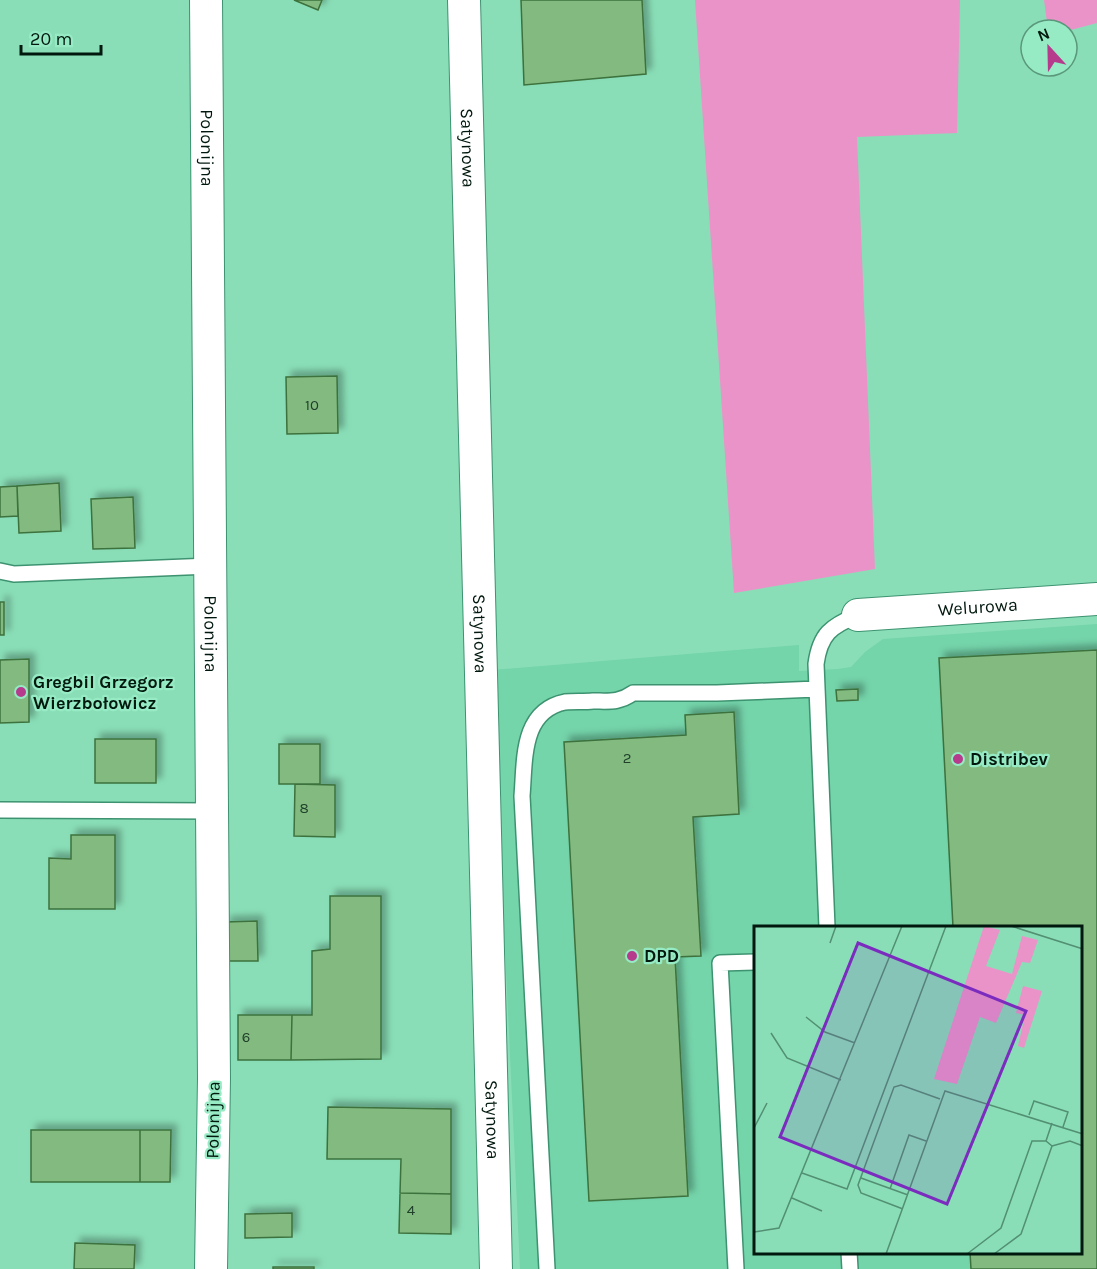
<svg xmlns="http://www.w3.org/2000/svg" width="1097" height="1269" viewBox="0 0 1097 1269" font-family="Karla,sans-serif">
<defs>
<filter id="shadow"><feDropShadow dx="5.5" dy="-5.5" stdDeviation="3" flood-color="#0004"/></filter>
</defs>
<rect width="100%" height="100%" fill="#89deb7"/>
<path fill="#74d4aa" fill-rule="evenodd" d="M 1097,624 L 1097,1269 L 520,1269 L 492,670 L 799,645 L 799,671 L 838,669 L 851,667 L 865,652 L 883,639 ZM 755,927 L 1080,927 L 1080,1252 L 755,1252 Z"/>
<path fill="#ea93c8" d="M 695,0 L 960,0 L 957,133 L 857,137 L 875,569 L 734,593 Z
M 1044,0 L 1097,0 L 1097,23 L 1067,31 L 1048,30 Z"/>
<path fill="#82ba80" stroke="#3d713c" stroke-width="1.5" filter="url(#shadow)" d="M 294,0 L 322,0 L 318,10 Z
M 521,0 L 642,0 L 646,74 L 524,85 Z
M 337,376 L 338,433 L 287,434 L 286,377 Z
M 59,483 L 61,531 L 19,533 L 17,486 Z
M 17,486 L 18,516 L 0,517 L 0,487 Z
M 133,497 L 135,548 L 93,549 L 91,499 Z
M 0,602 L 4,602 L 4,635 L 0,635 Z
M 1097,650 L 1097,1269 L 971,1269 L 970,1252 L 1080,1252 L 1080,927 L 953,927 L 939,658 Z
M 29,659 L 29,722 L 0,723 L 0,660 Z
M 858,689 L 858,700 L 837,701 L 836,690 Z
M 734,712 L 739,814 L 693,817 L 701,956 L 675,957 L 688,1196 L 589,1201 L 564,742 L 686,735 L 685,715 Z
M 95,739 L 156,739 L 156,783 L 95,783 Z
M 279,744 L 320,744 L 320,784 L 279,784 Z
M 295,784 L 335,785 L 335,837 L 294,836 Z
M 71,835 L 115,835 L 115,909 L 49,909 L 49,858 L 71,859 Z
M 330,896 L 381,896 L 381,1059 L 291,1060 L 292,1015 L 312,1015 L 312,951 L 330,949 Z
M 257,921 L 258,961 L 227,961 L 225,922 Z
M 238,1015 L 292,1015 L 291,1060 L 238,1060 Z
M 328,1107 L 451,1109 L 451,1194 L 400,1193 L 401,1159 L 327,1159 Z
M 31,1130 L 140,1130 L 140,1182 L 31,1182 Z
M 140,1130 L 171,1130 L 170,1182 L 140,1182 Z
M 400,1193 L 451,1194 L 451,1234 L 399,1233 Z
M 292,1213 L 292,1237 L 245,1238 L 245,1214 Z
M 75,1243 L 135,1245 L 134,1269 L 74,1269 Z
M 273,1267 L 314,1267 L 314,1269 L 273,1269 Z"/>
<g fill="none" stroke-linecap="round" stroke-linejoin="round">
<g stroke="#3d9370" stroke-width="18">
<path id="lane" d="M 0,571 L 14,574 L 210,566
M 0,810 L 212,811
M 827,927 L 816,664 C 820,634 831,626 858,615
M 849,1252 L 850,1269
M 547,1269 L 522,796 C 525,760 521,711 565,702 C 573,701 584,702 593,701 C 609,701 619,703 633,693 L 717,693 L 817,689
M 736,1269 L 720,963 L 755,962"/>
</g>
<g stroke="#3d9370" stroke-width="34">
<g id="street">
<path id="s1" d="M 206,0 L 214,1078 L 211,1269"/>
<path id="s2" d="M 464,0 L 496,1269"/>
<path id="s3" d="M 858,615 L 1097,599"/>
</g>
</g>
<use href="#lane" stroke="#fff" stroke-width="15"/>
<use href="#street" stroke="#fff" stroke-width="32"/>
</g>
<g fill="#b63b8d" stroke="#96ebc4" stroke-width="2">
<circle cx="21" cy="692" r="6"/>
<circle cx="958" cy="759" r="6"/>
<circle cx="632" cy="956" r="6"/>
</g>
<g text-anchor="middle" stroke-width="4.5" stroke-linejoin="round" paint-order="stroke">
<g font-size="15" fill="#20402a">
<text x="312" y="410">10</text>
<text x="627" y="763">2</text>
<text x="304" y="813">8</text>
<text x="246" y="1042">6</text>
<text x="411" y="1215">4</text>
</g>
<g font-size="18" fill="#00180d" stroke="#96ebc4">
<text dy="6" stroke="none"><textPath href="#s1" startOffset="148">Polonijna</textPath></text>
<text dy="6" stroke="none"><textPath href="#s2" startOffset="148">Satynowa</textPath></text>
<text dy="6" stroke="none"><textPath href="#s3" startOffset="120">Welurowa</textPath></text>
<text dy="6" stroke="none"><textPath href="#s2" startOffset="634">Satynowa</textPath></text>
<text dy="6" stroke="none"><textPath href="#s1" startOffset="634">Polonijna</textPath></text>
<text transform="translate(213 1120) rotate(-89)" y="6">Polonijna</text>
<text dy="6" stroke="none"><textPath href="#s2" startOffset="1120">Satynowa</textPath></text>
</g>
<g font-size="18" font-weight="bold" fill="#00180d" stroke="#96ebc4" text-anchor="start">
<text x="33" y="688">Gregbil Grzegorz<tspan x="33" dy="21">Wierzbołowicz</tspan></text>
<text x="970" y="765">Distribev</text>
<text x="644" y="962">DPD</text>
</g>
</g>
<g transform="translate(754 926)">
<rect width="328" height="328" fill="#89deb7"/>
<path d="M 230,0 L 246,4 L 232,40 L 258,48 L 268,10 L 284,14 L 276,37 L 268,36 L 242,97 L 226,91 L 203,158 L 180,153 ZM 269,60 L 288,65 L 270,122 L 264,120 L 271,89 L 262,87 Z" fill="#ea93c8"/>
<path fill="none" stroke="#528f73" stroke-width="1.5" d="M 257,0 L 329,23M 76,17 L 82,0M 52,91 L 71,106 L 101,117M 17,107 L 33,132 L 87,154M 275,189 L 280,175 L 314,186 L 309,201M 0,202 L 13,177M 298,220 L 316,215 L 329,220M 48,247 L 93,263 L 192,0M 107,252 L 154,269M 136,263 L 155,209 L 172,215M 38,272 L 68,285M 149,283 L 107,267 L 104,259 L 140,161 L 147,159 L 186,173M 0,306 L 25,302 L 148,0M 132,328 L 191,165 L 329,208M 213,328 L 247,302 L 278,215 L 292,215 L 298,197M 240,328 L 267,308 L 298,220 L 292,215"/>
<path fill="#7b2cbf" fill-opacity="0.15" stroke="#7b2cbf" stroke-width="3" d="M 104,17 L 272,85 L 193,278 L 26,211 Z"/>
<rect width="328" height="328" fill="none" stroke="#00180d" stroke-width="3"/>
</g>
<g transform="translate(1049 48) rotate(338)"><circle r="28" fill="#96ebc4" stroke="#5a977b" stroke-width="1.5"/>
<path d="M0-4.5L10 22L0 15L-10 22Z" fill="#b63b8d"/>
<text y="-9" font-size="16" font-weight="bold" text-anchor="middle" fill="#00180d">N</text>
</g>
<path d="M21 45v9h80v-9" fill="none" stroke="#00180d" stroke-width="3"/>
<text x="30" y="45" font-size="18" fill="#00180d" stroke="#96ebc4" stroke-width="4.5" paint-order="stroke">20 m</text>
</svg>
